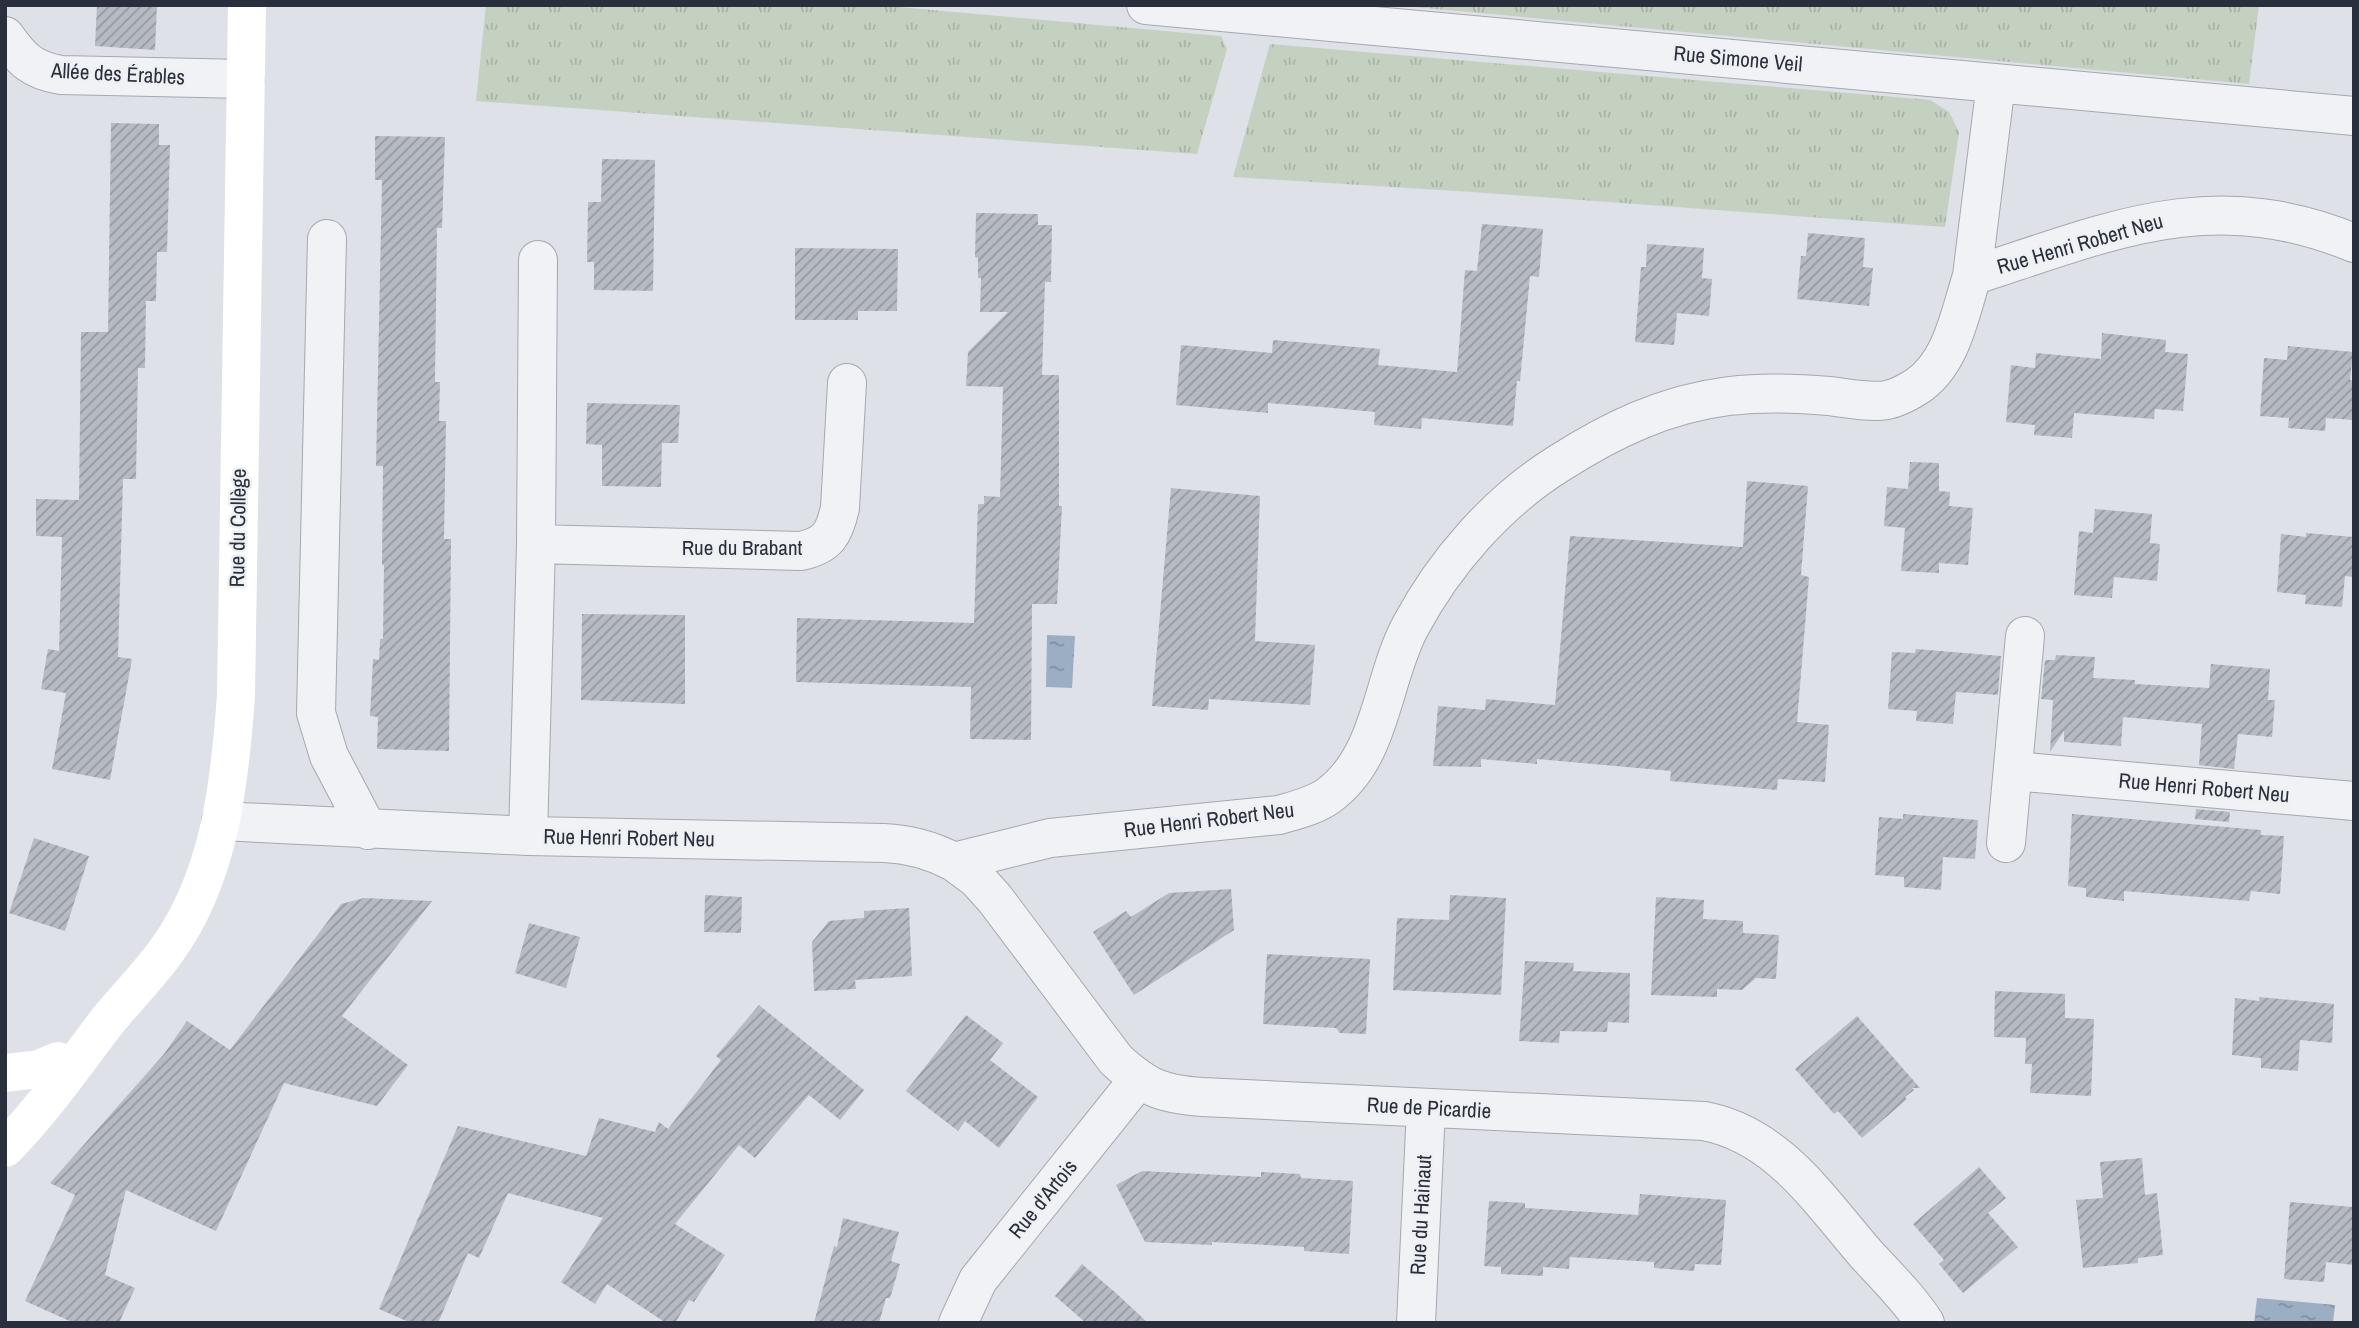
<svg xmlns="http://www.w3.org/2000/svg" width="2359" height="1328" viewBox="0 0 2359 1328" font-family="'Archivo Narrow',sans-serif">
<defs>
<pattern id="grass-tufts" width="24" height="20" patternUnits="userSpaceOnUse" patternTransform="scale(1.75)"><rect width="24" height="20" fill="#c4d0c0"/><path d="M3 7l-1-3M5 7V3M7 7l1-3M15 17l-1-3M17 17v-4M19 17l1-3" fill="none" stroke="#a8b3a6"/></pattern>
<pattern id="water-ripples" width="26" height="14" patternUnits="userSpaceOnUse" patternTransform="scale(1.75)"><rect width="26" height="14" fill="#9caec4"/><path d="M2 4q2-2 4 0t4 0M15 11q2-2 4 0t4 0" fill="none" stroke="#7f8ea0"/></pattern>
<pattern id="building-hatch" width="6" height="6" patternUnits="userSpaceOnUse" patternTransform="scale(1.75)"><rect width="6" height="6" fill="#b6bbc3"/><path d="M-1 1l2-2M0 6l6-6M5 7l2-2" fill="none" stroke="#9498a0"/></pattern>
</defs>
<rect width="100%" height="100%" fill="#dee1e7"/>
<path fill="url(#grass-tufts)" d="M 486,5 L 877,5 L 1209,35 L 1221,36 L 1227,49 L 1197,154 L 476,101 Z
M 1392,5 L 2259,5 L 2249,84 Z
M 1270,44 L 1930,100 L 1949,112 L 1959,132 L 1945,227 L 1472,192 L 1233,177 Z"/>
<path fill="url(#water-ripples)" d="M 1047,635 L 1075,636 L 1072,688 L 1046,687 Z
M 2257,1298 L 2335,1305 L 2333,1323 L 2254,1323 Z"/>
<path fill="url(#building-hatch)" d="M 97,5 L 157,5 L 155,50 L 95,46 Z
M 111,123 L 159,124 L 159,145 L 170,145 L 167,252 L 157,252 L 156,301 L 146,301 L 145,368 L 138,368 L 136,479 L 123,479 L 118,657 L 132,659 L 110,780 L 52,769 L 66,693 L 41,689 L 48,649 L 59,651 L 62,537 L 36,536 L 36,499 L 79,500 L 81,332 L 108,332 Z
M 375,136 L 445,137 L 442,228 L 437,228 L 435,382 L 440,382 L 439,421 L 446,421 L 444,539 L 451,539 L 449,751 L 377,749 L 378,717 L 370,716 L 373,659 L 379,660 L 380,639 L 383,639 L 384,565 L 382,565 L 383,466 L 376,466 L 382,180 L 375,180 Z
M 602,159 L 655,160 L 653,291 L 594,290 L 594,262 L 587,262 L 588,202 L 601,202 Z
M 976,213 L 1038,214 L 1038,225 L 1052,225 L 1051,282 L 1045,282 L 1042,375 L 1059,375 L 1059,506 L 1062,506 L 1057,604 L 1032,604 L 1031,740 L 970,739 L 971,687 L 796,682 L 797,618 L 974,623 L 978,504 L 984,504 L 984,496 L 1000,497 L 1003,387 L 966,386 L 968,352 L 1008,312 L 980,312 L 981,278 L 978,278 L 978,258 L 975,257 Z
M 1482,224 L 1543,229 L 1539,277 L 1530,276 L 1520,381 L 1517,381 L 1513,426 L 1422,418 L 1421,429 L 1374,425 L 1375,412 L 1322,407 L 1268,403 L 1268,413 L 1176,405 L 1181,345 L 1272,353 L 1273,340 L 1380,349 L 1378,365 L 1457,372 L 1465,270 L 1477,271 Z
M 1808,233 L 1865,238 L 1863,267 L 1873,268 L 1869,306 L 1797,299 L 1801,256 L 1806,256 Z
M 1647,244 L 1704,248 L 1702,278 L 1712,279 L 1709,316 L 1677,313 L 1674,345 L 1635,342 L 1641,267 L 1646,267 Z
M 795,248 L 898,249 L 897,311 L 858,311 L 858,320 L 795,320 Z
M 2102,333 L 2166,340 L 2165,352 L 2188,354 L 2183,411 L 2155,409 L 2154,419 L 2074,413 L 2072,438 L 2034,435 L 2035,425 L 2006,422 L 2011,365 L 2035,368 L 2036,353 L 2101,359 Z
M 2288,346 L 2353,352 L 2350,380 L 2354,381 L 2354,420 L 2326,418 L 2325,431 L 2288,428 L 2289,418 L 2260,416 L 2264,358 L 2287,360 Z
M 587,403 L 680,405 L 678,443 L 662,443 L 661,487 L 602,486 L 602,445 L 586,444 Z
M 1910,462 L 1939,463 L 1939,491 L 1950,492 L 1949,506 L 1973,508 L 1968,565 L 1939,563 L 1939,573 L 1901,571 L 1905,528 L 1884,526 L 1887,487 L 1908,489 Z
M 1747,481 L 1808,486 L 1801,575 L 1809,577 L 1797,722 L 1829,725 L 1825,782 L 1778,779 L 1777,790 L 1670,781 L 1671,771 L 1537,759 L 1537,764 L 1481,759 L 1481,767 L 1433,766 L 1438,706 L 1485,710 L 1486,699 L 1555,705 L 1570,536 L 1743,547 Z
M 1171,488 L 1260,496 L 1255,641 L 1315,645 L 1310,705 L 1209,699 L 1208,710 L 1152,706 Z
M 2095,509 L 2152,514 L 2150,543 L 2160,544 L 2157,581 L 2114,577 L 2112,598 L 2074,595 L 2079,531 L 2093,533 Z
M 2306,533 L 2354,537 L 2354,577 L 2345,576 L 2342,607 L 2305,604 L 2306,595 L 2277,592 L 2281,534 L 2306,537 Z
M 582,614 L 685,615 L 685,704 L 581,700 Z
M 1916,649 L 2001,656 L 1998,695 L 1956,692 L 1953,724 L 1916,721 L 1917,711 L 1888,709 L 1892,652 L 1915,653 Z
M 2056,655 L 2095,657 L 2093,678 L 2135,680 L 2135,684 L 2209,688 L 2211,664 L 2270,669 L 2268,700 L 2275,700 L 2272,737 L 2238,734 L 2234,769 L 2199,765 L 2202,724 L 2123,717 L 2121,746 L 2064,742 L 2064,731 L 2050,752 L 2053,700 L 2041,699 L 2045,660 L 2055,660 Z
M 2196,809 L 2230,812 L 2229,822 L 2195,819 Z
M 1903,814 L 1978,820 L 1975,859 L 1943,857 L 1941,890 L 1904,887 L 1904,877 L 1875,875 L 1879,817 L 1903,819 Z
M 2072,814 L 2261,830 L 2261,835 L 2284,836 L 2280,894 L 2251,891 L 2249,901 L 2124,891 L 2124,901 L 2086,897 L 2086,888 L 2068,886 Z
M 34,838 L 89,856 L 65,931 L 9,913 Z
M 1231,889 L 1234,930 L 1134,995 L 1093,932 L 1126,911 L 1131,917 L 1169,893 Z
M 705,895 L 742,897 L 741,933 L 704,932 Z
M 1450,895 L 1506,898 L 1501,995 L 1393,990 L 1397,918 L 1449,920 Z
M 1656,897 L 1704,900 L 1703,919 L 1743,921 L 1743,933 L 1779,935 L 1776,979 L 1756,978 L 1742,990 L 1717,989 L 1717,997 L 1651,995 Z
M 364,898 L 432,901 L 342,1016 L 408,1065 L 377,1106 L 284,1083 L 216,1231 L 126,1190 L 105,1275 L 135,1288 L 119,1323 L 74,1323 L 25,1301 L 75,1195 L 50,1183 L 164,1054 L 187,1021 L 230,1050 L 341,904 Z
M 909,908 L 912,976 L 855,980 L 856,989 L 814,991 L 812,942 L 829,921 L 864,918 L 864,911 Z
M 529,923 L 580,937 L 566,988 L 515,973 Z
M 1267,954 L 1370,959 L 1366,1034 L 1340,1033 L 1336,1028 L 1263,1024 Z
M 1525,961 L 1574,963 L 1573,971 L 1630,973 L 1629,1023 L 1608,1022 L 1607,1032 L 1560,1031 L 1559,1043 L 1519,1041 Z
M 1995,991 L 2065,994 L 2065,1018 L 2094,1019 L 2091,1096 L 2030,1093 L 2032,1064 L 2025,1064 L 2026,1038 L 1994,1037 Z
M 2259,997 L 2334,1004 L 2332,1043 L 2300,1040 L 2298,1071 L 2261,1068 L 2261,1058 L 2232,1055 L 2235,998 L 2259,1001 Z
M 759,1005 L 864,1090 L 840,1120 L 809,1095 L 755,1158 L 739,1145 L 675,1224 L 725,1255 L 694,1302 L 689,1300 L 675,1323 L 666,1323 L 607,1284 L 595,1304 L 561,1282 L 603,1218 L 508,1193 L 479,1258 L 468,1253 L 438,1323 L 411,1323 L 379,1309 L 458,1126 L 586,1156 L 599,1118 L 655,1132 L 659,1122 L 668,1129 L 721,1060 L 716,1056 Z
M 966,1015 L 1003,1043 L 990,1060 L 1038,1097 L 999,1148 L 965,1121 L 958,1131 L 906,1091 Z
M 1857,1016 L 1920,1088 L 1912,1088 L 1914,1090 L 1905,1097 L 1907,1099 L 1862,1138 L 1838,1111 L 1834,1114 L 1795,1069 Z
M 2142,1158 L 2145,1195 L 2157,1193 L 2163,1255 L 2138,1258 L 2138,1263 L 2083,1268 L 2076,1200 L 2103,1198 L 2100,1162 Z
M 1979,1167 L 2006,1198 L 1988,1213 L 2018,1247 L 1963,1293 L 1939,1264 L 1944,1260 L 1913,1224 Z
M 1142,1171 L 1261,1177 L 1261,1172 L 1300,1174 L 1301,1178 L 1353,1181 L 1349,1254 L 1304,1251 L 1304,1247 L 1212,1242 L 1212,1245 L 1145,1242 L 1116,1185 Z
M 1640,1194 L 1726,1200 L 1721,1265 L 1695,1264 L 1694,1271 L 1654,1268 L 1654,1262 L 1570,1257 L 1569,1269 L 1543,1267 L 1543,1276 L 1501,1274 L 1501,1267 L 1484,1266 L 1489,1201 L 1525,1203 L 1525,1208 L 1638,1215 Z
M 2290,1202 L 2354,1207 L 2354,1265 L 2326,1262 L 2324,1282 L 2284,1279 Z
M 843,1218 L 899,1232 L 891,1261 L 900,1264 L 890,1298 L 886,1298 L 879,1323 L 814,1323 L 834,1246 L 837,1247 Z
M 1082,1264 L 1117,1294 L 1148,1323 L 1086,1323 L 1055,1296 Z"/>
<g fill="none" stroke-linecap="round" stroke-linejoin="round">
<g stroke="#a4a8b0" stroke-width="40">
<path id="street" d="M 1146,5 L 2354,116
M 5,36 C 22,60 32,70 61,75 L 245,79
M 327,239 L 316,713 L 329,756 L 368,830
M 1972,276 L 1996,83
M 536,544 L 538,260
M 2013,771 L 2354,801
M 221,821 L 528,836 L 884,843 C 910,844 931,850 954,862 L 1050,838 L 1279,815 C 1296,810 1314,806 1328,796 C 1382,757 1381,682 1410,627 C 1444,563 1496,503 1558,464 C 1611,430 1665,404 1729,396 C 1762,392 1796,393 1829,396 C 1847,398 1869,403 1887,400 C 1897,398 1908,392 1916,387 C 1952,364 1960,313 1972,276 C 2108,232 2211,184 2354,243
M 528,836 L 536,544 L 801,551 C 828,545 834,534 840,508 L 847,383
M 2006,843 L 2025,636
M 954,862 L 977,879 L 995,899 L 1116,1060 C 1147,1088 1161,1094 1202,1097 L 1704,1121 C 1778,1135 1819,1200 1866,1254 C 1886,1276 1909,1298 1925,1323
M 958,1323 L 978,1280 L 1138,1080
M 1416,1323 L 1426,1108"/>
</g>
<use href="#street" stroke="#f1f2f5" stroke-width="38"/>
<path stroke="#fff" stroke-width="38" d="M 5,1073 L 39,1069 L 58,1061
M 5,1148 C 44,1109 75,1063 109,1019 C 128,996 150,974 167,950 C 220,877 230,782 236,695 L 247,5"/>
</g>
<g text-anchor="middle" stroke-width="5" stroke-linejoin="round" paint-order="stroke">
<g font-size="21" fill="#292f3c" stroke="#eef0f4">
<text transform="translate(1738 59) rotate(5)" y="7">Rue Simone Veil</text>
<text transform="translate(118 74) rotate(3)" y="7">Allée des Érables</text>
<text transform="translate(2080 244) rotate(-16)" y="7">Rue Henri Robert Neu</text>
<text transform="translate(238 528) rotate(-89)" y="7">Rue du Collège</text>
<text x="742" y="555">Rue du Brabant</text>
<text transform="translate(2204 788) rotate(5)" y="7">Rue Henri Robert Neu</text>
<text transform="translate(1209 820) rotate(-7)" y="7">Rue Henri Robert Neu</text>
<text transform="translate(629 838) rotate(1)" y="7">Rue Henri Robert Neu</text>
<text transform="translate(1429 1108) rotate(3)" y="7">Rue de Picardie</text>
<text transform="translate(1043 1199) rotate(-51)" y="7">Rue d'Artois</text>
<text transform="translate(1421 1215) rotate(-87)" y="7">Rue du Hainaut</text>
</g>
</g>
<rect width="2359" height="1328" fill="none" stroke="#292f3c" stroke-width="14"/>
</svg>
